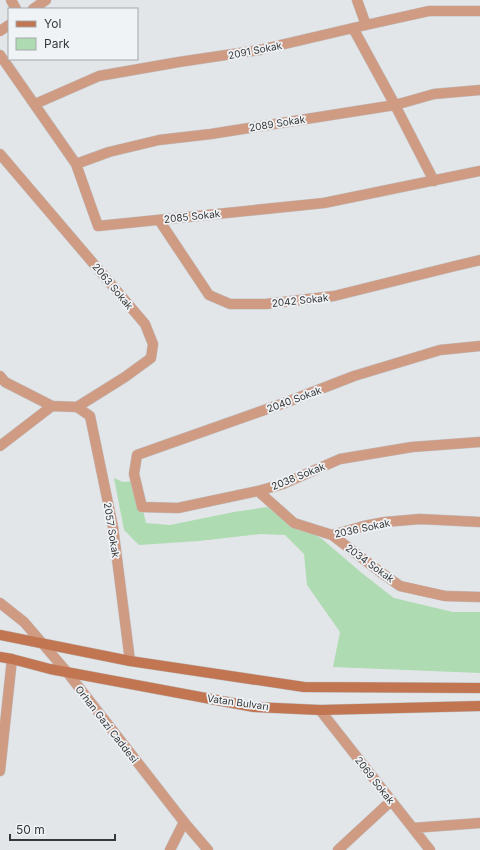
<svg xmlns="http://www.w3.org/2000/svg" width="480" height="850" viewBox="0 0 480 850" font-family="Inter,sans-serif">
<rect width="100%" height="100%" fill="#e3e6e9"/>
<path fill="#aedbb1" d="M 114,478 L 123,482 L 136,481 L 146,523 L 170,525 L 234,512 L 267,507 L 322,539 L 363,574 L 394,598 L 453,612 L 480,612 L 480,673 L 333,667 L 340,632 L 307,585 L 304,554 L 285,535 L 260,534 L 199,541 L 139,545 L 124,530 Z"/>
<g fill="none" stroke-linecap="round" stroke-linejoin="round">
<g stroke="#c0c3c6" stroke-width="11">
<path id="minor" d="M 11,0 L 16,9
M 357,0 L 366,25
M 353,28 L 395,105 L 434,181
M 0,55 L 76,164 L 98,226 L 324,203 L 480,171
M 35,104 L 99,76 L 179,62 L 259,50 L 366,25 L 429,11 L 480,11
M 0,154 L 145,324 L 153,344 L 151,358 L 125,377 L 77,407
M 76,164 L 109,152 L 159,140 L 211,134 L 395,105 L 434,94 L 480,90
M 159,220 L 209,295 L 230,304 L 266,304 L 334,296 L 455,266 L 480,260
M 480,346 L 440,350 L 354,376 L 287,402 L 137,455 L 134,474 L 142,507 L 178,508 L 258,491 L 283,484 L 340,459 L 412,447 L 480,442
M 0,376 L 5,382 L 52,406 L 77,407
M 77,407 L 90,416 L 113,527 L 130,661
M 0,446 L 52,406
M 258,491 L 294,523 L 332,535 L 364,526 L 385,522 L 420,519 L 480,522
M 332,535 L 379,571 L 400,586 L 445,596 L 480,597
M 320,710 L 430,850
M 0,771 L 12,659
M 413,828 L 480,823
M 170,850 L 184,822
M 338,850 L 391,801"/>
</g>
<g stroke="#c0c3c6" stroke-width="11">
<path id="tertiary" d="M 33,9 L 46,0
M 0,31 L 9,25
M 0,603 L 24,622 L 67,672 L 184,822 L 208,850"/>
</g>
<g stroke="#c0c3c6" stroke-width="11">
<path id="secondary" d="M 0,635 L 130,661 L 304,687 L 480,688
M 0,657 L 12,659 L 50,669 L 254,707 L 320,710 L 480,706"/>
</g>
<use href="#minor" stroke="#d09b83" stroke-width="10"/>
<use href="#tertiary" stroke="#d09b83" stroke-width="10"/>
<use href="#secondary" stroke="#c27551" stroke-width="10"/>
</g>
<g text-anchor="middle" stroke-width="3.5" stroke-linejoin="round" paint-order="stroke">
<g font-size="10" fill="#363738" stroke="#f0f3f6">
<text transform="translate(255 50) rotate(-11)" y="4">2091 Sokak</text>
<text transform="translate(277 123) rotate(-9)" y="4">2089 Sokak</text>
<text transform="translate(192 216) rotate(-6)" y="4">2085 Sokak</text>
<text transform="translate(113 286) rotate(50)" y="4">2063 Sokak</text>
<text transform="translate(300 300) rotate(-6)" y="4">2042 Sokak</text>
<text transform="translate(294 399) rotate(-20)" y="4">2040 Sokak</text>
<text transform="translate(298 476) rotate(-22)" y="4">2038 Sokak</text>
<text transform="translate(362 528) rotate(-12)" y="4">2036 Sokak</text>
<text transform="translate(112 530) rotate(81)" y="4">2057 Sokak</text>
<text transform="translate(370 563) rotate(36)" y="4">2034 Sokak</text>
<text transform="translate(238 702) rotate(8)" y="4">Vatan Bulvarı</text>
<text transform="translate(107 724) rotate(52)" y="4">Orhan Gazi Caddesi</text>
<text transform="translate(375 780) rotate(52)" y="4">2069 Sokak</text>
</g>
</g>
<rect x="8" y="8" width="130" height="52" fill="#f0f3f6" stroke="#a6a8aa"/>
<rect x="16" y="21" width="20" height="6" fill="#c27551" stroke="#a6a8aa"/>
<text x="44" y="28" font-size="12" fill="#363738">Yol</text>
<rect x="16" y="38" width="20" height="12" fill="#aedbb1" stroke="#a6a8aa"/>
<text x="44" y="48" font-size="12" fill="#363738">Park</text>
<path d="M10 834v6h105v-6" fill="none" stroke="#363738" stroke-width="2"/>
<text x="16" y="834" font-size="12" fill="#363738" stroke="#f0f3f6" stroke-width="3" paint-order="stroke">50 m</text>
</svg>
